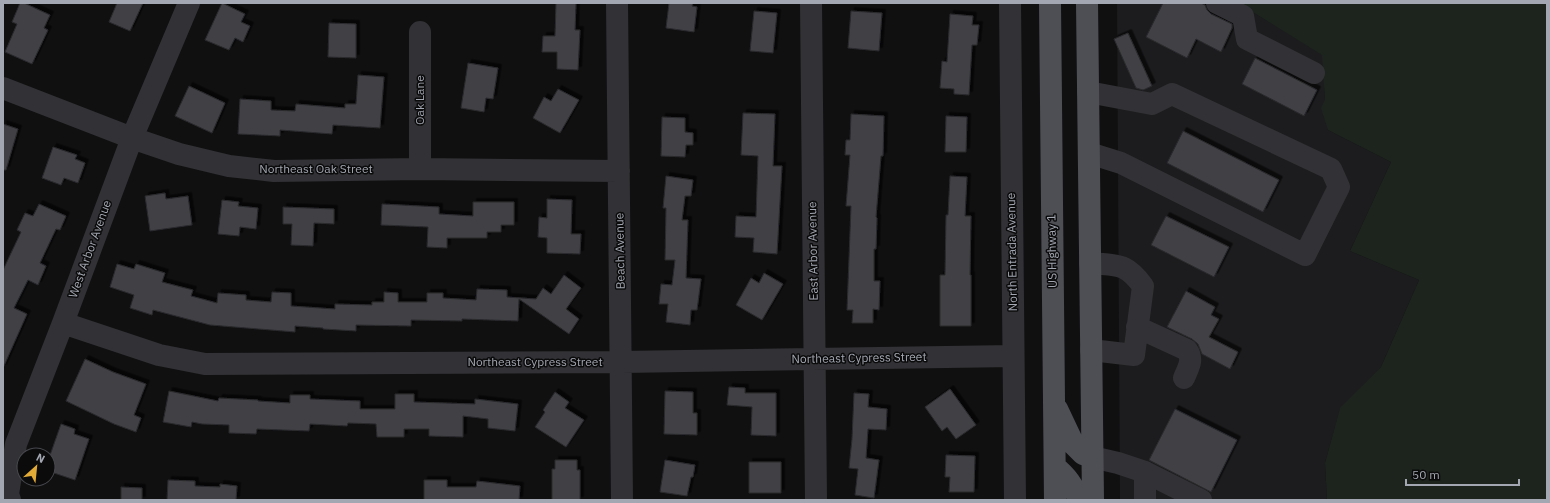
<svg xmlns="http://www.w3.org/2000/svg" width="1550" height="503" viewBox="0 0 1550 503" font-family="'IBM Plex Sans',sans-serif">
<defs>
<filter id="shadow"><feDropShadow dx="3.5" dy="-3.5" stdDeviation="0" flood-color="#0009"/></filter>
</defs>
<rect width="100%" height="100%" fill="#101011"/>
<path fill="#1c1c1e" d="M 1117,3 L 1238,3 L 1323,55 L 1325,100 L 1328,130 L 1391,162 L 1350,251 L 1419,280 L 1381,367 L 1340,409 L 1325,463 L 1327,500 L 1120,500 Z"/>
<path fill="#1d241e" d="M 1238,3 L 1547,3 L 1547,500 L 1327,500 L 1325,463 L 1340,408 L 1381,367 L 1419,280 L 1350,251 L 1391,162 L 1328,130 L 1321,108 L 1325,100 L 1322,55 Z"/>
<path fill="#3f4044" stroke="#2a2a2d" filter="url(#shadow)" d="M 20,3 L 24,3 L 50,15 L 44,28 L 48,30 L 32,64 L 5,52 L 17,24 L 12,22 Z
M 117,3 L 143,3 L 130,31 L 109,22 Z
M 222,3 L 245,14 L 241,22 L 250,26 L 243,42 L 235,38 L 229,50 L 205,40 Z
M 556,3 L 576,3 L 575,30 L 580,30 L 578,70 L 557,69 L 557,52 L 542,52 L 543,36 L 555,36 Z
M 669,3 L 693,3 L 692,6 L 697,7 L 694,32 L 666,28 Z
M 1163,3 L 1201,3 L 1205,5 L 1207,10 L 1211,14 L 1232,24 L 1232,28 L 1221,52 L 1196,39 L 1187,58 L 1146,37 Z
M 754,11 L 777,13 L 773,53 L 750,51 Z
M 851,11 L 882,13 L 879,51 L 848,48 Z
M 950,14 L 973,16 L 972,25 L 979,25 L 977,45 L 972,45 L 969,95 L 954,94 L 954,89 L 940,88 L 942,61 L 947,62 Z
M 329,23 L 356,24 L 356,58 L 328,57 Z
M 1128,33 L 1152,86 L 1143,90 L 1136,88 L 1114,39 Z
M 1255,58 L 1317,90 L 1304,116 L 1242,84 Z
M 468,63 L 498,68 L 493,99 L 486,98 L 484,112 L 461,108 Z
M 358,75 L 384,77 L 380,128 L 333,125 L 332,134 L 280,130 L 280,136 L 238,134 L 240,99 L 271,101 L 271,110 L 295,111 L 296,104 L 345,108 L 345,104 L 356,104 Z
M 189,86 L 225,103 L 212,133 L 175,116 Z
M 558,89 L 579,100 L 560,133 L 533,118 L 544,97 L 551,101 Z
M 743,113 L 775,114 L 773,166 L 782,166 L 777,254 L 753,252 L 754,238 L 735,237 L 736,216 L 756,217 L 758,156 L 741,155 Z
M 851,114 L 884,116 L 883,156 L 881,156 L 876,217 L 877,218 L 876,249 L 874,249 L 874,281 L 880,281 L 879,310 L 873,309 L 873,323 L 852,323 L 853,310 L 847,310 L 851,206 L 846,206 L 850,155 L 845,155 L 846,140 L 850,140 Z
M 946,116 L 967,117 L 966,152 L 945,152 Z
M 662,117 L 685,118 L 685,132 L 693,133 L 693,145 L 686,145 L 685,157 L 661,156 Z
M 3,124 L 18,129 L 6,170 L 3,170 Z
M 1183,131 L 1279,180 L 1263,212 L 1167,163 Z
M 53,147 L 77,155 L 75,159 L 85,163 L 78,183 L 64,178 L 61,185 L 42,178 Z
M 666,176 L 693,180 L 691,196 L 685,196 L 682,220 L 688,220 L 686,278 L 701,279 L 697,310 L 691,310 L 690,325 L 666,322 L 668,304 L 659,304 L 661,284 L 672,285 L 675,260 L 665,260 L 666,208 L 663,208 Z
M 950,176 L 967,177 L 965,216 L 971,216 L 970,275 L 971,275 L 971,326 L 940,326 L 940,275 L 945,275 L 946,215 L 948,215 Z
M 165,193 L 166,199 L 188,196 L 192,225 L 150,231 L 145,196 Z
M 547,199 L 572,200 L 571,234 L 581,234 L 580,254 L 547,253 L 547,238 L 538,237 L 539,217 L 547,218 Z
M 222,200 L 239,202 L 238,206 L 258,208 L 256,229 L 240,227 L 239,236 L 218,234 Z
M 473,202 L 514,202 L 514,225 L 501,225 L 501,232 L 487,232 L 487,238 L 447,238 L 447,248 L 427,247 L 428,227 L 381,225 L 382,204 L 439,207 L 439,214 L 473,216 Z
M 39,204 L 66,216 L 60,230 L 56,229 L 40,263 L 46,266 L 38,285 L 28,280 L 14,308 L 27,314 L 3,368 L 3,270 L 21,232 L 17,230 L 25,213 L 33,216 Z
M 283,207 L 334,209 L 334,224 L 314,223 L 313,246 L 291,245 L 292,224 L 283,224 Z
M 1166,216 L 1229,247 L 1214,277 L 1151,245 Z
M 117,264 L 134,269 L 136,264 L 165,273 L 162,282 L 193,290 L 191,296 L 217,303 L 218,293 L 246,295 L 246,300 L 271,302 L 272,292 L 291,293 L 291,306 L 335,309 L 335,304 L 372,305 L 372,302 L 384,302 L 384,292 L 398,293 L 398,302 L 427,302 L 427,293 L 443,293 L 443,298 L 476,300 L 477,289 L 507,290 L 507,297 L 536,299 L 543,288 L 551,294 L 564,275 L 581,288 L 566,309 L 579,319 L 569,334 L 519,299 L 518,321 L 462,319 L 462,321 L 411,320 L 411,326 L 356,325 L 356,331 L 323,329 L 323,328 L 295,326 L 295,332 L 210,325 L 153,310 L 152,315 L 130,308 L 134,295 L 110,287 Z
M 764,273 L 783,284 L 762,320 L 736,305 L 751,278 L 759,283 Z
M 1186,291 L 1215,307 L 1211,315 L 1219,319 L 1209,337 L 1238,352 L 1230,369 L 1202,354 L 1198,344 L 1192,339 L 1167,327 Z
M 85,359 L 113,372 L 146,384 L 134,415 L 141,418 L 136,432 L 114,424 L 66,401 Z
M 729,387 L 745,388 L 745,393 L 776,393 L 776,436 L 751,435 L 752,407 L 727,405 Z
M 950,389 L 976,425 L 956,439 L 947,427 L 942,431 L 925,407 Z
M 169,391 L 218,401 L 219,398 L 258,400 L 258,401 L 290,403 L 290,395 L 310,395 L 310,399 L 360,401 L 360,409 L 395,409 L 395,394 L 414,394 L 414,402 L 475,404 L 475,399 L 518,404 L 515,431 L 488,428 L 488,419 L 463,416 L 463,437 L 429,436 L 429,429 L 404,429 L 404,437 L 377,437 L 376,424 L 348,423 L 347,426 L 310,424 L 309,431 L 257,429 L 256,434 L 229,433 L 229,425 L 202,424 L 192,422 L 191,427 L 163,422 Z
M 665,391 L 693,392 L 693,413 L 697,413 L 697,435 L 664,434 Z
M 555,392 L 569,402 L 565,408 L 584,420 L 566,447 L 535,427 L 545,412 L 543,410 Z
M 854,393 L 869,394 L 868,407 L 887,409 L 886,430 L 868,429 L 866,458 L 879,460 L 874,498 L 855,495 L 858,469 L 849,468 L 852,439 Z
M 1175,409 L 1237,440 L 1211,492 L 1149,460 Z
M 61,424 L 75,429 L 74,434 L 89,439 L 75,480 L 48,471 L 48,461 Z
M 946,455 L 975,456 L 974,492 L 949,492 L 950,477 L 945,477 Z
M 555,460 L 577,460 L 577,470 L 580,470 L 580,500 L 552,500 L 552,469 L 555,469 Z
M 665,460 L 695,465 L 693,477 L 691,477 L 687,496 L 660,492 Z
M 749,462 L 781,462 L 781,493 L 749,493 Z
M 168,480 L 195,481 L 195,486 L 220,487 L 220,484 L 237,486 L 236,500 L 167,500 Z
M 424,480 L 447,480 L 447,487 L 476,487 L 477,481 L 520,486 L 519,500 L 424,500 Z
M 121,487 L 142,488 L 142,500 L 121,500 Z"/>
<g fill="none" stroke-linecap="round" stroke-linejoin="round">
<path stroke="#323236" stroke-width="22" d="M 617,3 L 622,500
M 811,3 L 816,500
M 1010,3 L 1015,500
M 1217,3 L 1243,16 L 1247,39 L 1314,73
M 420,32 L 420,169
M 3,88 L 132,138 L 179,154 L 229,166 L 274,171 L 420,169 L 619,171
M 1088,92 L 1152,104 L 1172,94 L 1331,169 L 1339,187 L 1305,255 L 1121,163 L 1089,153
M 1090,263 C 1118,266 1125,262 1143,286 L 1134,355 L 1091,350
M 63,323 L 159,355 L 205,364 L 622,362 L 1013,356
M 1137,327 L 1187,350 C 1194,360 1188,368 1184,378
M 1092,457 L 1118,463 L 1145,472 L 1201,500
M 1145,472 L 1145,500
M 10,500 L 8,494 L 16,444 L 63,323 L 132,138 L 189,3"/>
<path stroke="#4e4f55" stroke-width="22" d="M 1050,3 L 1055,500
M 1087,3 L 1093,500
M 1057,409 L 1074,445 L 1083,454 L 1092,457
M 1055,467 C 1067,476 1073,486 1079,500"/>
</g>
<g text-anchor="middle" stroke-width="3" stroke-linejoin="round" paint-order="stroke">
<g font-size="12" fill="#a3a7b1" stroke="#0b0b0c">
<text transform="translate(420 100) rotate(-90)" y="4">Oak Lane</text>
<text x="316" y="173">Northeast Oak Street</text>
<text transform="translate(90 249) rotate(-70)" y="4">West Arbor Avenue</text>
<text transform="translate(620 251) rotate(-91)" y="4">Beach Avenue</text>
<text transform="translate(813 251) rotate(-91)" y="4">East Arbor Avenue</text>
<text transform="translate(1052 251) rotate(-91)" y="4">US Highway 1</text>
<text transform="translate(1012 252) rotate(-91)" y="4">North Entrada Avenue</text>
<text transform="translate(859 358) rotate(-1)" y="4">Northeast Cypress Street</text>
<text x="535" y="366">Northeast Cypress Street</text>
</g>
</g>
<rect width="1550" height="503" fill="none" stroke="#a3a7b1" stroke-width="8"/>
<g transform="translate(36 467) rotate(27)"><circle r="19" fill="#0b0b0c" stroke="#48494e"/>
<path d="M0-3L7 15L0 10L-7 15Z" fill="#e2ab37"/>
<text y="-6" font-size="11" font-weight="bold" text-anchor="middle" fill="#a3a7b1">N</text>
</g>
<path d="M1406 479v6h113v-6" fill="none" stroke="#a3a7b1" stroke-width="2"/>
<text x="1412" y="479" font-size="12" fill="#a3a7b1" stroke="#0b0b0c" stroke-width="3" paint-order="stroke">50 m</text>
</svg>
